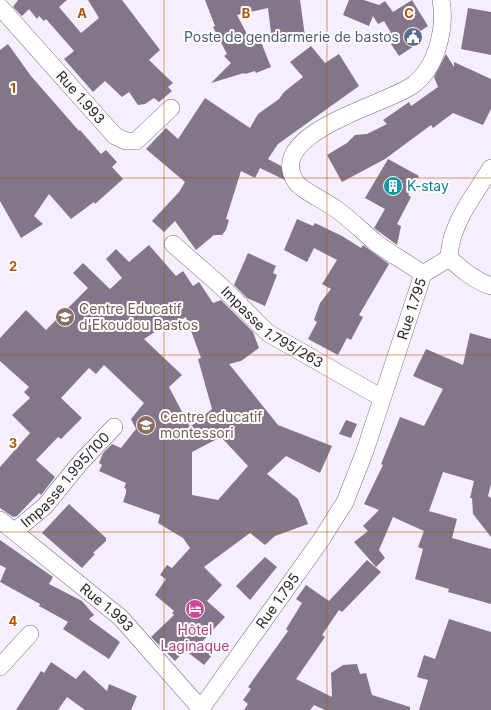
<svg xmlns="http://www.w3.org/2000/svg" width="491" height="710" viewBox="0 0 491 710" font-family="Inter,sans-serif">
<rect width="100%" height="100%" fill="#f7eefd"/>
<path fill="#83768b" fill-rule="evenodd" d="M 18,0 L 67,0 L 59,7 L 81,33 L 99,18 L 88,0 L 122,0 L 160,50 L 149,60 L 173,83 L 168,87 L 172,91 L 159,102 L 154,98 L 145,104 L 138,105 L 129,92 L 122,97 L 105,81 L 93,92 L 64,59 L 74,51 L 46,19 L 44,21 L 39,16 L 37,19 L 29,9 L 22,16 L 13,7 Z
M 205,0 L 300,0 L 305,36 L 272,41 L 268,8 L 237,15 L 251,42 L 261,42 L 271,67 L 256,73 L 255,71 L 245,74 L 244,73 L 211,83 L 231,63 L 224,56 L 227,54 L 213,27 L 215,26 Z
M 349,0 L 364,0 L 379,5 L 385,1 L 393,12 L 412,0 L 428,26 L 419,32 L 417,44 L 399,56 L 391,44 L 396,41 L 384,21 L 378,24 L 373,16 L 369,26 L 343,15 Z
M 468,8 L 491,12 L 491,55 L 461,49 Z
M 8,44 L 31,76 L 79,131 L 80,130 L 101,154 L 106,150 L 117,162 L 112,167 L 123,179 L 95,204 L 94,202 L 71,219 L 49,194 L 34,216 L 43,224 L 21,238 L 0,201 L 0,50 Z
M 311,46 L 325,63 L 339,54 L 359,86 L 278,144 L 268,159 L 281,166 L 285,180 L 260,168 L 255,178 L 241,171 L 226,219 L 229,220 L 226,230 L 222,235 L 214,235 L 196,250 L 175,221 L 164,232 L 152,221 L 179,192 L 185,182 L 146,149 L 166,128 L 178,139 L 205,98 L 250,128 L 258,114 L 279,99 L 284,92 L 303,77 L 290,62 Z
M 446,54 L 454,67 L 454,62 L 491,79 L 491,109 L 483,125 L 453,113 L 433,128 L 431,125 L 385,159 L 342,182 L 327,155 L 347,143 L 355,135 L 367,134 L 387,124 L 383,120 L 409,102 L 411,106 L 438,87 L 434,77 Z
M 388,159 L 419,176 L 408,195 L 411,197 L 397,224 L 401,226 L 397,245 L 374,228 L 385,209 L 365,198 Z
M 297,219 L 313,226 L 315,223 L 342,236 L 361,248 L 363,245 L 389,264 L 359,315 L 363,317 L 351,340 L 347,338 L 338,355 L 308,339 L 317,322 L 314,320 L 320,303 L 331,289 L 322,284 L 337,260 L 314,248 L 307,262 L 284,250 Z
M 149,245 L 176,276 L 183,271 L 193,286 L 199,282 L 213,303 L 221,300 L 253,332 L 259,348 L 241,361 L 229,364 L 278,425 L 332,446 L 320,473 L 286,456 L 267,474 L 298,499 L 308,524 L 275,536 L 265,545 L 250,533 L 204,567 L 222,585 L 207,601 L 225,617 L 200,644 L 213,654 L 204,665 L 185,650 L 175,661 L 151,637 L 174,615 L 172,613 L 174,611 L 155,595 L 166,579 L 160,575 L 167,565 L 172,568 L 190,548 L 183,538 L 158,523 L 160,515 L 123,502 L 126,493 L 126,489 L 124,488 L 126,483 L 99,471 L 102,465 L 99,463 L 103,453 L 112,444 L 121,448 L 136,429 L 131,419 L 144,403 L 104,365 L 96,374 L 89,368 L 61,398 L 82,418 L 61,439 L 58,437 L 36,460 L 55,477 L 41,495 L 39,493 L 17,516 L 13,517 L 0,508 L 0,467 L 30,433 L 12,415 L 30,398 L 24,392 L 29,387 L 0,361 L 0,338 L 26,310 L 46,330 L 88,288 L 73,273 L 83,263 L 110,289 L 122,278 L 106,259 L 116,249 L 129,262 ZM 186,317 L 201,358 L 198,359 L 212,409 L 190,427 L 169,387 L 182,375 L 144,339 L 170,322 L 172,325 ZM 221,437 L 248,466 L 218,500 L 192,495 L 192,452 Z
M 248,253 L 276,266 L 273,273 L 277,275 L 265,306 L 247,298 L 234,285 Z
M 470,333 L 491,339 L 491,484 L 488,496 L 491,498 L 491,537 L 473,514 L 472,498 L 470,498 L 474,481 L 443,472 L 429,511 L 457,519 L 452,538 L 491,549 L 491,604 L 448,592 L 449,589 L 415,579 L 423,549 L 418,547 L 424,531 L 393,517 L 379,550 L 385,558 L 376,567 L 354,542 L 368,531 L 363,526 L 379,510 L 364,504 L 383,465 L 381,464 L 400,417 L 424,426 L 443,389 L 413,376 L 426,349 L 463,365 Z
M 346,420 L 357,424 L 351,438 L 339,434 Z
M 69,504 L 106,538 L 106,541 L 93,553 L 95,554 L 82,568 L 42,533 Z
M 0,540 L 53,577 L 49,584 L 82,601 L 94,615 L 89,619 L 120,642 L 109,659 L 63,629 L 68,622 L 39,606 L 40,604 L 0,582 L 6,568 L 0,565 Z
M 265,557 L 277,567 L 250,600 L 236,586 Z
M 367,560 L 381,572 L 342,612 L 339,610 L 322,635 L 325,637 L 296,679 L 332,697 L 331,673 L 343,665 L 357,664 L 360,674 L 366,673 L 372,695 L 410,707 L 410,710 L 325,710 L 314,705 L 310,710 L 244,710 L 248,704 L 243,700 L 251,689 L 248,687 L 288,631 L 286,629 L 302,603 L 296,599 L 306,585 L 329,601 Z
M 449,619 L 491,632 L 491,710 L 419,710 L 428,680 L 417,677 L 424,655 L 435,659 Z
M 51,662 L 76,679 L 84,670 L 107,691 L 109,684 L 137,696 L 131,710 L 85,710 L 67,697 L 58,710 L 16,710 L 41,671 L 44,673 Z"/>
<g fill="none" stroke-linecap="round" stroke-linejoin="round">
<g stroke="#786b80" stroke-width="18">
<g id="street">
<path id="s1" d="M 0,7 L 115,136 L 126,141 L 136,141 L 171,108"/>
<path d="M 491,168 C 474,196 450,224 449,258 C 461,269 475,281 491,286"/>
<path id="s2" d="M 173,244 L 222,287 L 268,333 L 382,398"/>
<path d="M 423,274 L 449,258"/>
<path id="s3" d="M 0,520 L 121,618 L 201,709"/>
<path id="s4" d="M 15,531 L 45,506 L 80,463 L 114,427"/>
<path d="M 0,667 L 30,634"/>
<path id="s5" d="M 200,710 L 321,540 L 345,502 L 365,451 L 423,274 C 408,263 390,254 375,242 C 362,231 350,219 336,209 C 327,202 301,190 296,182 C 263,133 388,104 413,85 C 437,67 446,28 441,0"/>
</g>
</g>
<use href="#street" stroke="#fff" stroke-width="17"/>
</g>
<path fill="none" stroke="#b15206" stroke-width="1" stroke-opacity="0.55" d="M 164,0 L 164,710M 327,0 L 327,710M 0,178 L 491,178M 0,355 L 491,355M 0,532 L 491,532"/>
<defs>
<g id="civic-disc" transform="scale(1)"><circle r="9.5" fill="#5c6f8a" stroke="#fff"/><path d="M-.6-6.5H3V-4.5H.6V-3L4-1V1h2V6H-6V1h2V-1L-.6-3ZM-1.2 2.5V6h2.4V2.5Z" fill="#fff"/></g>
<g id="building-disc" transform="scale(1)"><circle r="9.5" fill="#0f9aa8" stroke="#fff"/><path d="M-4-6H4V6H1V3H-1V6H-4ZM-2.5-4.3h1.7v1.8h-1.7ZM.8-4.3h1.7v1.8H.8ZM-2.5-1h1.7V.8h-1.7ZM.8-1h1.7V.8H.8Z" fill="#fff"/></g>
<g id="school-disc" transform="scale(1)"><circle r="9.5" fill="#8d6e63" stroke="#fff"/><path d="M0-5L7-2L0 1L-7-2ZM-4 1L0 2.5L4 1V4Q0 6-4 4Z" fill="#fff"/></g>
<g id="hotel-disc" transform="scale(1)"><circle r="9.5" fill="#d1479c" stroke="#fff"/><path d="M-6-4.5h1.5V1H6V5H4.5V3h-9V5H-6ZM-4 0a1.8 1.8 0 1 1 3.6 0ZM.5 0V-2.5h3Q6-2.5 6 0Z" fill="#fff"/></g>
</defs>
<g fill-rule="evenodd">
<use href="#civic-disc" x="413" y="37"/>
<use href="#building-disc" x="393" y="186"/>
<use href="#school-disc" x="65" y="317"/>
<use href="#school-disc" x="146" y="425"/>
<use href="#hotel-disc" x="195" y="609"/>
</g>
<g text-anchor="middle" stroke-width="4" stroke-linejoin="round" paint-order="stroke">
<g font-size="14" fill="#4e5e75" stroke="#fff" text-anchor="end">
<text x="399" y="42">Poste de gendarmerie de bastos</text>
</g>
<g font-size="14" fill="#2a252e" stroke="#fff">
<text dy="5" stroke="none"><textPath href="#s1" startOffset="121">Rue 1.993</textPath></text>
<text dy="5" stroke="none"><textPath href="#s5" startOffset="458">Rue 1.795</textPath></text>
<text dy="5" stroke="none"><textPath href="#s2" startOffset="130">Impasse 1.795/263</textPath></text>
<text dy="5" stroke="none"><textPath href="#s4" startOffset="72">Impasse 1.995/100</textPath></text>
<text dy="5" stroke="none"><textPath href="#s5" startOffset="134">Rue 1.795</textPath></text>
<text dy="5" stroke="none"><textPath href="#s3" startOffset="138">Rue 1.993</textPath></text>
</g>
<g font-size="14" fill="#0d838f" stroke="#fff" text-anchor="start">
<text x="407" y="191">K-stay</text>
</g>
<g font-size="14" fill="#785e54" stroke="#fff" text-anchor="start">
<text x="79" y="314">Centre Educatif<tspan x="79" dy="16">d'Ekoudou Bastos</tspan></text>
<text x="160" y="422">Centre educatif<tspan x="160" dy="16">montessori</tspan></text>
</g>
<g font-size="14" fill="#b23c85" stroke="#fff">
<text x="195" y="635">Hôtel<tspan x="195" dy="16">Laginaque</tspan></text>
</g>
</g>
<g font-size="13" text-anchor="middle" font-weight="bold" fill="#b15206" stroke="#fff" stroke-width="4" stroke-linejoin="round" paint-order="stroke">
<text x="82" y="18">A</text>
<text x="246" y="18">B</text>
<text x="409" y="18">C</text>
<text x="13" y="93">1</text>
<text x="13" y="271">2</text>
<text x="13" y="448">3</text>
<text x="13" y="626">4</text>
</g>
</svg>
